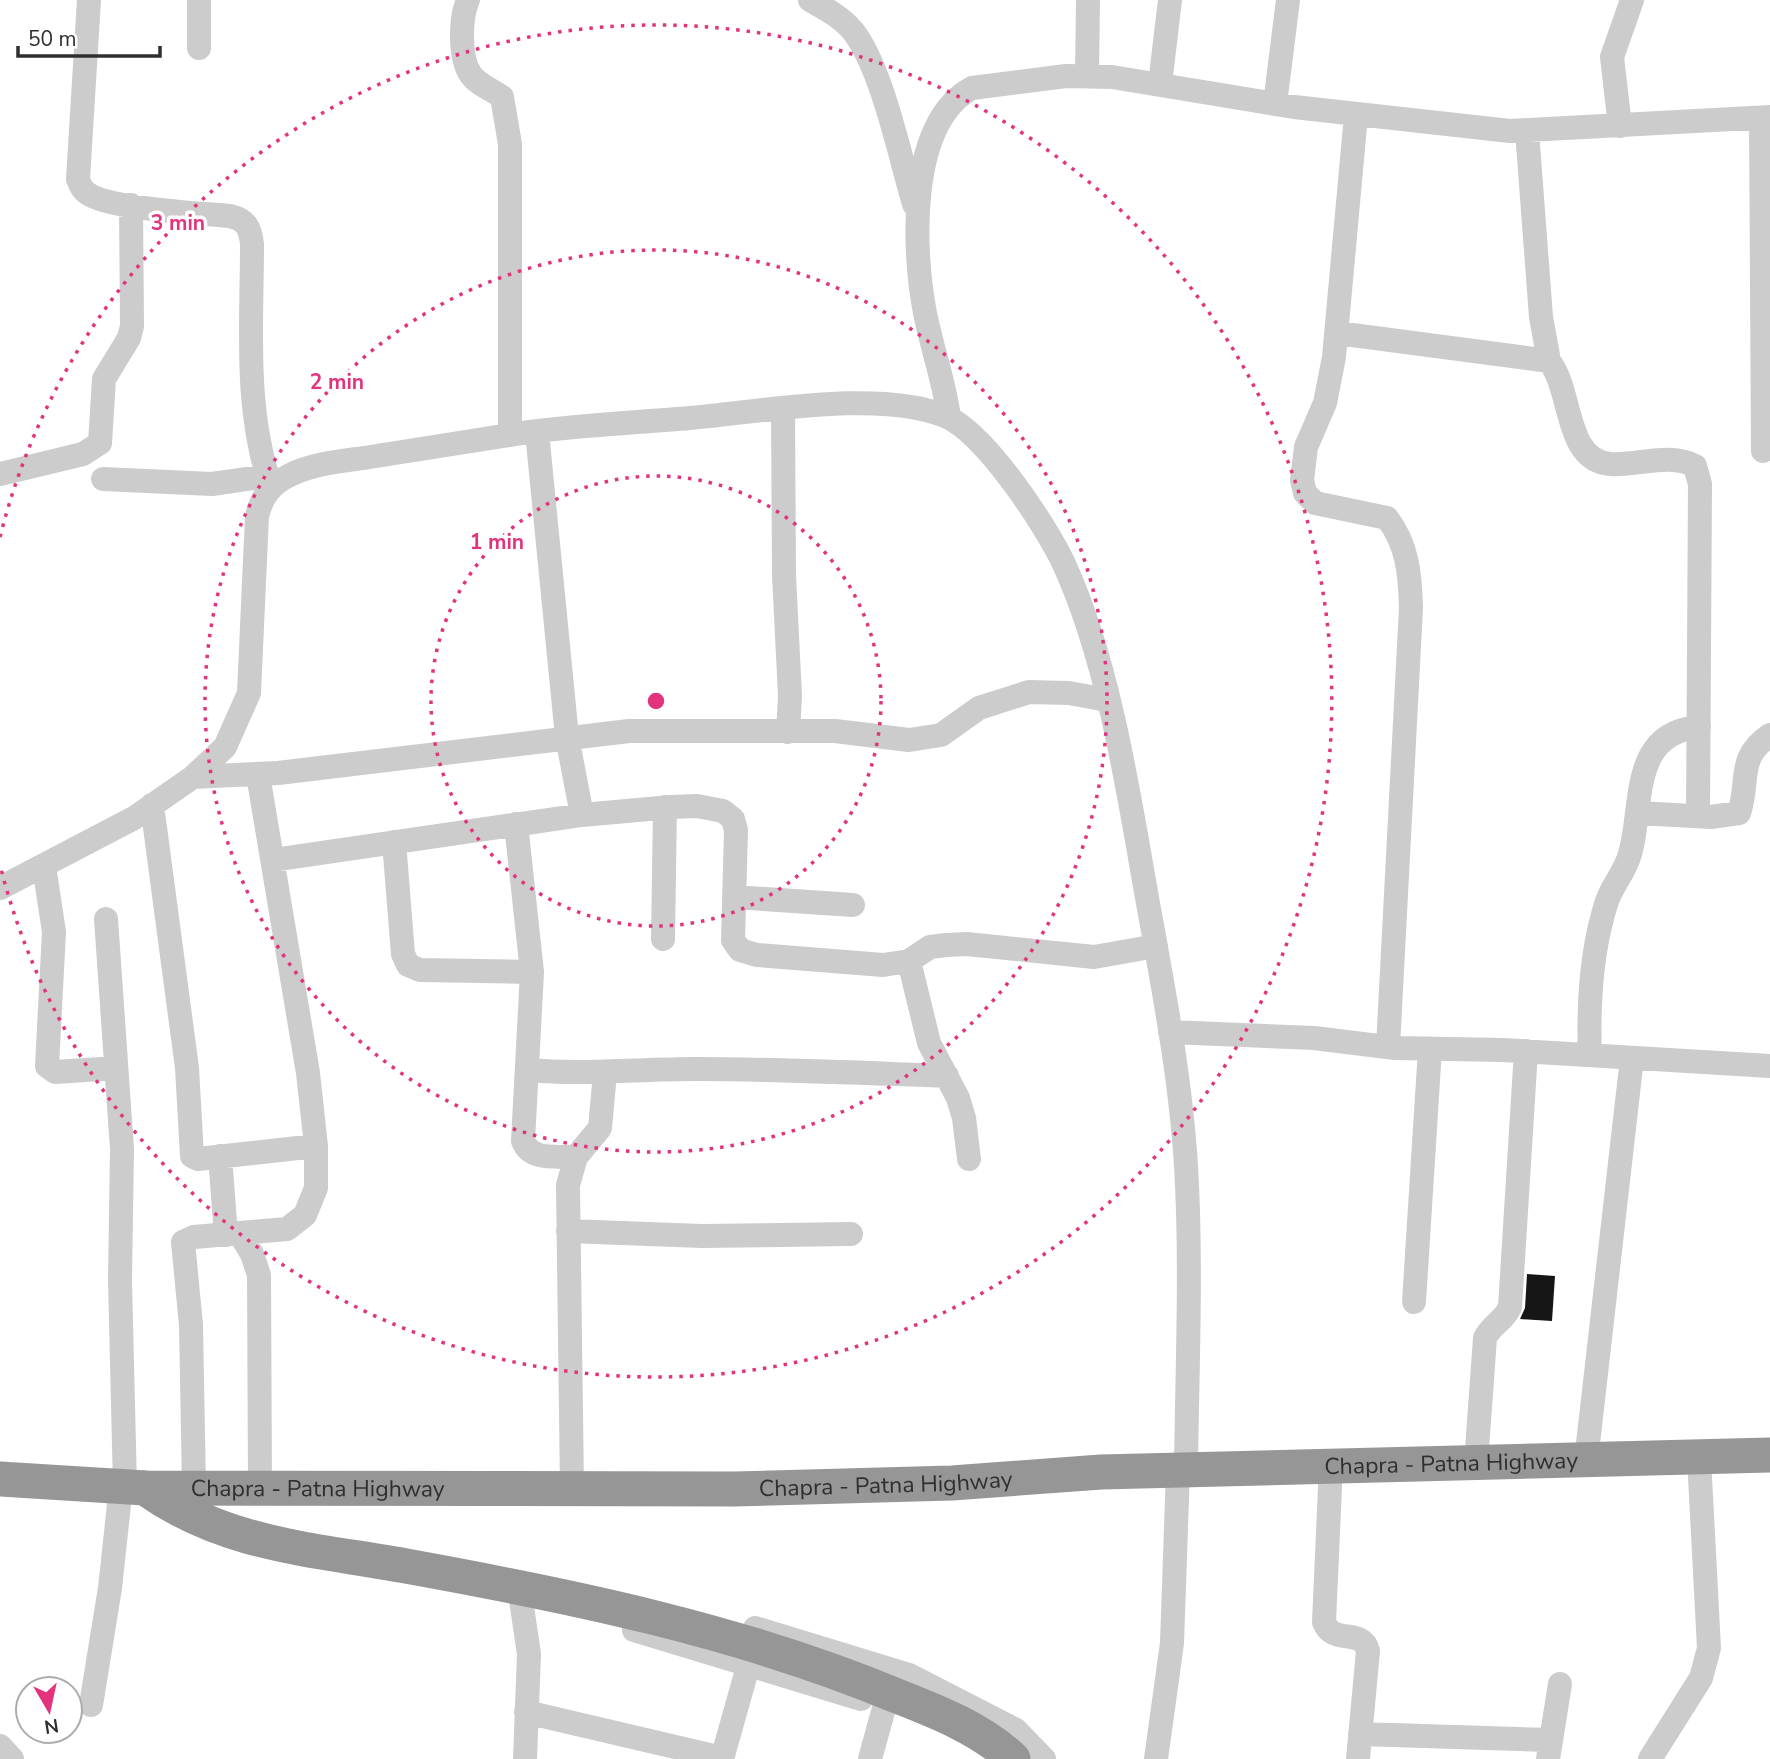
<svg xmlns="http://www.w3.org/2000/svg" width="1770" height="1759" viewBox="0 0 1770 1759" font-family="'Nunito Sans',sans-serif">
<rect width="100%" height="100%" fill="#fff"/>
<path fill="#161616" d="M 1527,1274 L 1555,1276 L 1552,1321 L 1520,1319 L 1525,1308 Z"/>
<g fill="none" stroke-linecap="round" stroke-linejoin="round">
<path stroke="#ccc" stroke-width="24" d="M 89,0 L 78,179 C 80,185 82,190 87,193 C 107,209 200,213 230,216 C 246,220 250,227 252,244 C 252,325 244,409 271,487
M 468,0 C 460,18 459,58 471,75 C 478,85 493,90 502,97 L 510,144 L 510,435
M 810,0 C 826,9 841,17 853,31 C 882,68 900,157 914,204
M 199,48 L 199,0
M 1087,76 L 1088,0
M 1160,84 L 1170,0
M 1275,104 L 1288,0
M 1356,115 L 1334,357 L 1325,403 L 1306,447 L 1302,480 L 1305,493 L 1315,503 L 1387,518 C 1408,545 1410,575 1411,608 L 1388,1047
M 1761,118 L 1763,451
M 1620,126 L 1612,57 L 1632,0
M 1527,131 L 1541,317 L 1549,361
M 1337,333 L 1549,361 C 1573,391 1564,460 1610,464 C 1638,466 1670,452 1695,466 L 1700,484 L 1698,816
M 783,410 L 784,575 L 790,696 L 788,732
M 949,417 C 944,381 932,348 925,313 C 913,251 907,123 972,88 L 1066,76 L 1112,77 L 1294,107 L 1510,131 L 1770,117
M 537,432 L 567,737 L 582,815
M 0,474 L 83,454 L 100,443 L 104,379 L 129,338 L 132,326 L 131,205
M 103,479 L 212,484 L 267,476
M 193,777 L 278,773 L 629,731 L 835,731 L 909,740 L 941,735 L 979,708 L 1029,692 L 1069,693 L 1107,700
M 152,805 L 187,1068 L 192,1156 L 198,1159 L 316,1146
M 1637,813 L 1711,817 L 1739,813 C 1750,781 1736,758 1770,735
M 516,824 L 532,972 L 523,1141 C 531,1161 556,1156 576,1157
M 394,842 L 403,954 L 408,965 L 420,970 L 532,972
M 273,860 L 582,815 L 671,807 L 697,806 L 723,811 L 733,819 L 736,830 L 733,940 L 740,950 L 757,955 L 883,965 L 909,961 L 930,947 L 946,945 L 967,944 L 1094,957 L 1156,946
M 44,866 L 54,932 L 47,1066 L 55,1072 L 116,1068
M 0,888 L 134,818 L 193,777 L 225,747 L 249,693 L 257,516 C 262,496 271,484 290,475 C 314,463 344,461 370,457 C 419,449 467,442 516,434 C 573,425 632,423 690,418 C 761,412 879,389 945,416 C 985,433 1045,524 1064,564 C 1106,656 1126,776 1143,875 C 1160,972 1180,1068 1186,1166 C 1192,1267 1187,1369 1186,1470
M 734,897 L 853,905
M 106,919 L 122,1149 L 120,1280 L 125,1487
M 663,939 L 665,807
M 909,961 L 929,1043 L 958,1098 L 964,1118 L 969,1159
M 1170,1032 L 1314,1038 L 1395,1048 L 1503,1050 L 1770,1066
M 1590,1055 C 1588,1004 1591,950 1607,901 C 1613,884 1625,872 1630,854 C 1644,805 1629,733 1699,727
M 529,1070 C 584,1075 639,1069 695,1069 C 779,1069 863,1073 947,1076
M 220,1156 L 226,1235
M 568,1231 L 702,1236 L 851,1234
M 240,1234 L 252,1254 L 259,1275 L 260,1489
M 1414,1302 L 1430,1049
M 1586,1461 L 1632,1058
M 1476,1463 L 1485,1338 C 1491,1325 1504,1321 1510,1307 L 1526,1051
M 1331,1465 L 1324,1622 C 1333,1646 1362,1627 1368,1651 L 1358,1759
M 194,1488 L 191,1325 L 183,1242 L 194,1237 L 287,1229 L 305,1215 L 316,1188 L 316,1146 L 308,1073 L 258,775
M 572,1489 L 568,1185 L 576,1157 L 600,1128 L 605,1073
M 521,1600 L 529,1654 L 525,1759
M 755,1628 L 909,1675 L 1016,1730 L 1044,1759
M 634,1630 L 861,1699
M 91,1705 L 110,1588 L 121,1486
M 526,1712 L 722,1758
M 1360,1734 L 1551,1740
M 0,1746 L 12,1759
M 722,1759 L 749,1663
M 870,1759 L 884,1708
M 1156,1759 L 1172,1643 L 1178,1470
M 1548,1759 L 1560,1684
M 1650,1759 L 1701,1678 L 1709,1648 L 1699,1458"/>
<g stroke="#969696" stroke-width="35">
<path id="s1" d="M 0,1479 L 145,1488 L 734,1489 L 952,1483 L 1101,1472 L 1770,1455"/>
<path d="M 145,1488 C 224,1545 312,1549 406,1566 C 572,1596 741,1631 897,1696 C 938,1712 981,1729 1013,1759"/>
</g>
</g>
<g fill="none" stroke="#e3337d" stroke-width="3.5" stroke-dasharray="3.5 7">
<circle cx="656" cy="701" r="225"/>
<circle cx="656" cy="701" r="451"/>
<path d="M0 537A676 676 0 1 1 0 865"/>
</g>
<g text-anchor="middle" stroke-width="7" stroke-linejoin="round" paint-order="stroke">
<g font-size="23" fill="#2f2f2f" stroke="#fff">
<text dy="8" stroke="none"><textPath href="#s1" startOffset="1452">Chapra - Patna Highway</textPath></text>
<text dy="8" stroke="none"><textPath href="#s1" startOffset="886">Chapra - Patna Highway</textPath></text>
<text dy="8" stroke="none"><textPath href="#s1" startOffset="318">Chapra - Patna Highway</textPath></text>
</g>
</g>
<circle cx="656" cy="701" r="10" fill="#e3337d" stroke="#fff" stroke-width="3.5"/>
<g font-size="21" text-anchor="middle" font-weight="bold" fill="#e3337d" stroke="#fff" stroke-width="7" stroke-linejoin="round" paint-order="stroke">
<text x="178" y="230">3 min</text>
<text x="337" y="389">2 min</text>
<text x="497" y="549">1 min</text>
</g>
<g transform="translate(49 1710) rotate(171)"><circle r="33" fill="#ffffff" stroke="#acacac" stroke-width="2"/>
<path d="M0-5L12 26L0 18L-12 26Z" fill="#e3337d"/>
<text y="-10" font-size="19" font-weight="bold" text-anchor="middle" fill="#2f2f2f">N</text>
</g>
<path d="M18 46v10h142v-10" fill="none" stroke="#2f2f2f" stroke-width="3.5"/>
<text x="28" y="46" font-size="21" fill="#2f2f2f" stroke="#ffffff" stroke-width="5" paint-order="stroke">50 m</text>
</svg>
